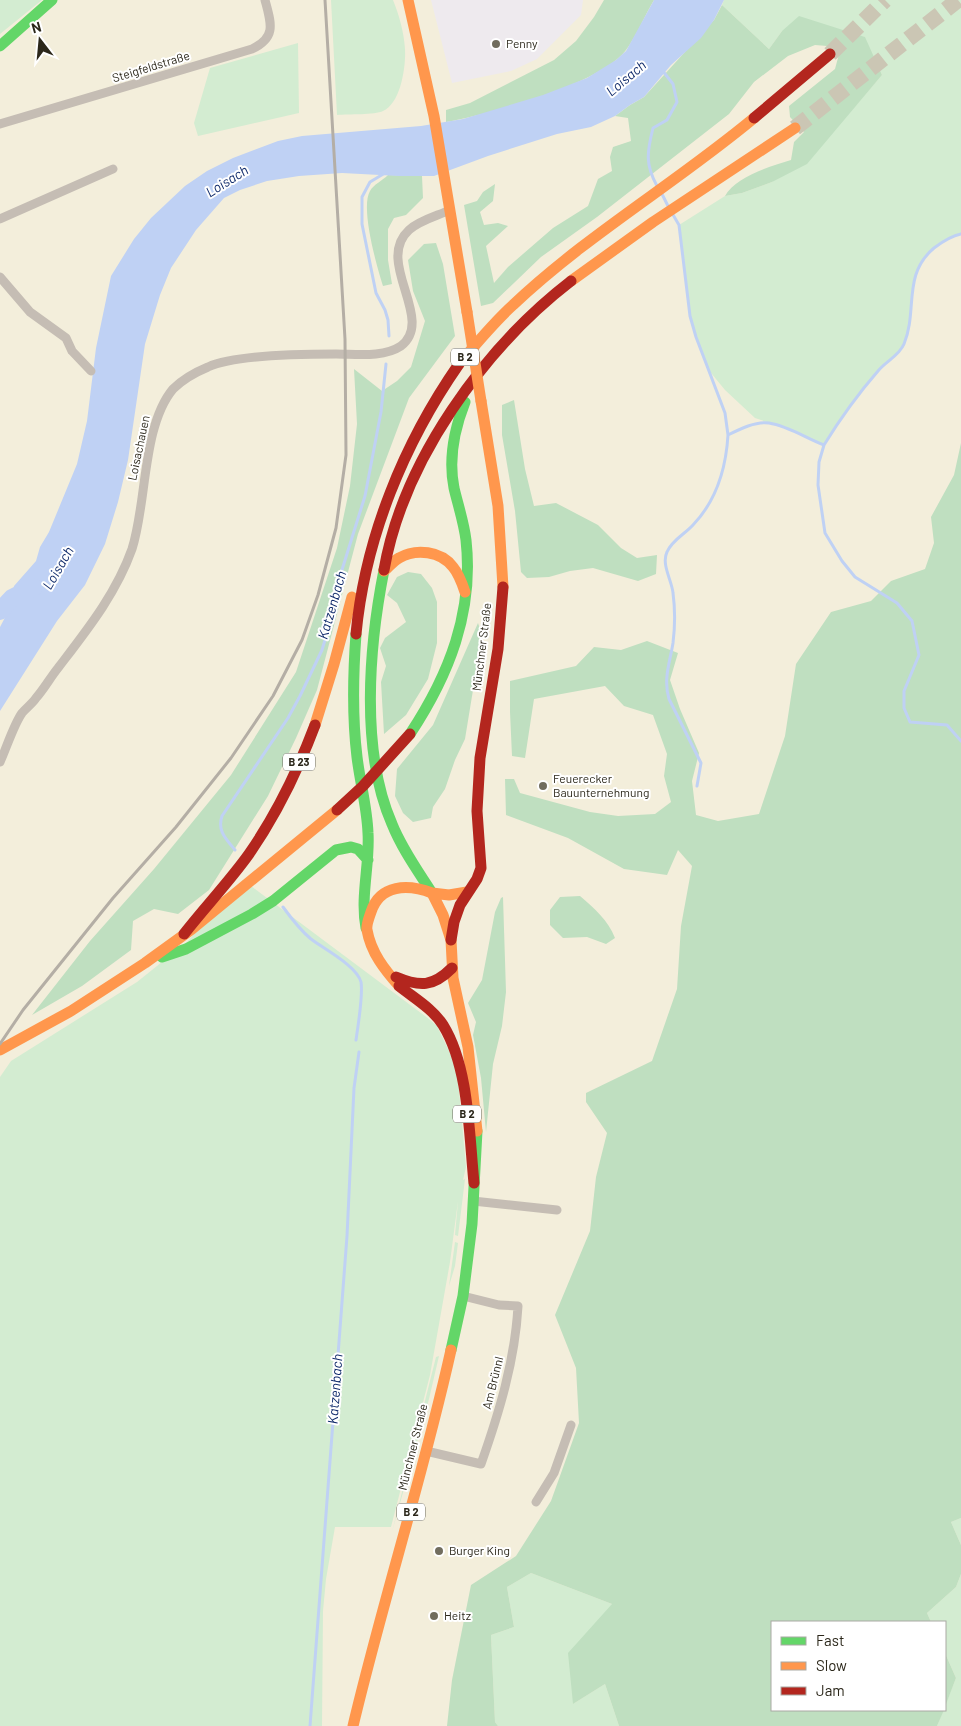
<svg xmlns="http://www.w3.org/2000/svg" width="961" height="1726" viewBox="0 0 961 1726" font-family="Barlow,sans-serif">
<rect width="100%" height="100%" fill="#f3eedb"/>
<path fill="#eeeaee" d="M 431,0 L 583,0 L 581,15 L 537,59 L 511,71 L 452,83 Z"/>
<path fill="#d3ecd1" d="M 0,0 L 42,0 L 0,34 Z
M 331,0 L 393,0 C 399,15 404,32 405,49 C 406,66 401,103 383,111 C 375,115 348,114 337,115 Z
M 724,0 L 961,0 L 961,234 C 951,236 942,242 934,248 C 902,275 918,310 904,344 C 899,356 886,361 878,371 C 858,394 840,419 824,445 L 787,429 L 755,418 L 725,390 L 707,368 L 690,316 L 679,225 L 725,196 L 742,193 L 772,182 L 857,104 L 882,75 L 864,37 L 837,29 L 782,31 L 769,49 L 722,5 Z
M 298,43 L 299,113 L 198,136 L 194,123 L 210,68 Z
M 243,880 L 429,1019 L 437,1026 L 457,1068 L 466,1167 L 463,1180 L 465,1179 L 458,1236 L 455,1235 L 458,1201 L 450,1262 L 430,1375 L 391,1527 L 335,1527 L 326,1579 L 323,1611 L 322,1726 L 0,1726 L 0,1077 L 11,1061 L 137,982 L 187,942 Z
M 455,1242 L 458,1243 L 455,1266 L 449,1286 Z
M 439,1356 L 429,1399 L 392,1532 L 436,1357 Z
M 961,1518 L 961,1545 L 951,1522 Z
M 531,1573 L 612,1604 L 573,1704 L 605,1684 L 619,1726 L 498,1726 L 495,1722 L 491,1635 L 514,1627 L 507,1587 Z
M 961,1574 L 961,1726 L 937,1726 L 956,1678 L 945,1653 L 945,1622 L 931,1622 L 927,1613 L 956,1587 Z"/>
<path fill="#bfdfc0" d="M 604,0 L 654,0 C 645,15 636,37 626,50 C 601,84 488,115 446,122 L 446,110 L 470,103 L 554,60 L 576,41 L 594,17 Z
M 722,5 L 769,49 L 782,31 L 799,16 L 865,37 L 882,75 L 807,164 L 772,182 L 742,193 L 725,196 C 735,177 771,166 791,160 L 794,142 L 804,132 L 790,117 L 789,106 L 835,69 L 839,54 L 827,46 L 815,45 L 788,56 L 754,82 L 729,114 L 597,217 L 541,257 L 493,303 L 481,306 L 464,205 L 477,201 L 483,192 L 495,184 L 493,201 L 480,212 L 484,225 L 498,223 L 508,226 L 486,246 L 494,283 L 508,267 L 553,228 L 588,206 L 598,179 L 612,171 L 610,157 L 613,147 L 631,141 L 628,118 L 615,116 L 630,105 L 644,97 L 714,20 Z
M 388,175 L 422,176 L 423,198 L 406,215 L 394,218 L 388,229 L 388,260 L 392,284 L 383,286 C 377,267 360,208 370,191 C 373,185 383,180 388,175 Z
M 436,243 L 443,264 L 455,336 L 409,398 L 358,534 L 317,690 L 296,738 L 268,796 L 209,890 L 178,914 L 154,909 L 133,921 L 131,950 L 82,986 L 32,1015 L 90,941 L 154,869 L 231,775 L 296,672 L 337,548 L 350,486 L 357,424 L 354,369 L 382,391 L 397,381 L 411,367 L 425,321 L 413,291 L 408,260 L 424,244 Z
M 514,400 L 525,469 L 534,506 L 556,503 L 598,525 L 621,548 L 637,558 L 657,555 L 656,574 L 638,581 L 593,568 L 570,571 L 549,577 L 527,578 L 521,572 L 515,511 L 502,435 L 502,405 Z
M 961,443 L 961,1518 L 951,1522 L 961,1545 L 961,1574 L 956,1587 L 927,1613 L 931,1622 L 772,1622 L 772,1710 L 944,1710 L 937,1726 L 619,1726 L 605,1684 L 573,1704 L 568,1653 L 612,1604 L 531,1573 L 507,1587 L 514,1627 L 491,1635 L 495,1722 L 498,1726 L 447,1726 L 452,1680 L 471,1585 L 516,1556 L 551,1501 L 579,1423 L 576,1368 L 555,1315 L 590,1231 L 596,1177 L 607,1133 L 586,1102 L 586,1093 L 652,1061 L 677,989 L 681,926 L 692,866 L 678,850 L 667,875 L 624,869 L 568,838 L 506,815 L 505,779 L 514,779 L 520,793 L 590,812 L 618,816 L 655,814 L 671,802 L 664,776 L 667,754 L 653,715 L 624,706 L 605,686 L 534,699 L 525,758 L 512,756 L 510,712 L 510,681 L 576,666 L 594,647 L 621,650 L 647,641 L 678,653 L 670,680 L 680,709 L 699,753 L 692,781 L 696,815 L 718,821 L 759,814 L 785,736 L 796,664 L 831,612 L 871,601 L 891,581 L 925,569 L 934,543 L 931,517 L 954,475 Z
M 408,572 L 421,574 L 432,588 L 437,602 L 437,643 L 428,679 L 406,715 L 384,734 L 381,682 L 386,666 L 380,648 L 385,638 L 406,622 L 397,603 L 387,595 L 397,577 Z
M 478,623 L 482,635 L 465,739 L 455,760 L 445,789 L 433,807 L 431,818 L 413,822 L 403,813 L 395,796 L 397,769 L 433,725 Z
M 580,896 C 595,909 608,920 615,938 L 606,944 L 587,937 L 563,938 L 550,925 L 550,910 L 560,897 Z
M 503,897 L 506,992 L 502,1026 L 493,1064 L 486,1132 L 481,1078 L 473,1035 L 476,1022 L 468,1003 L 482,980 L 495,912 L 501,898 Z
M 945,1653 L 956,1678 L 945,1707 Z"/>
<path fill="#bfd1f4" d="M 654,0 L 724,0 L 714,20 L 701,38 L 671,65 L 644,97 L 630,105 L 615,116 L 591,127 L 557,134 L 488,156 L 434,176 L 399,176 L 342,173 L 299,176 L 267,181 L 240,190 L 224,198 L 196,230 L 171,268 L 160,295 L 145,344 L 128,460 L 118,502 L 105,544 L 85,585 L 57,621 L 0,711 L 0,627 L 10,608 L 14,586 L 36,561 L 40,547 L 49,532 L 77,464 L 87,421 L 96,348 L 111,276 L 134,239 L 151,218 L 185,186 L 207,171 L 233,158 L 278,141 L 302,136 L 421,126 L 463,119 L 543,95 L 587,78 L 616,60 L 626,51 Z"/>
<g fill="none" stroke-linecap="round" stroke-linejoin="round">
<path stroke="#bfd1f4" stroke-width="3" d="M 385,173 L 370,182 L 362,197 L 362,224 L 376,293 L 385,310 L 388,320 L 389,336
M 657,186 C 645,164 647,152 653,128 L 667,120 L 677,102 L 673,84 L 662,70
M 662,194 L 668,206
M 672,213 L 679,225 L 690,316 L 696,337 L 725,413 L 728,435 C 740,429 756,421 769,423 C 788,426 806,438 824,445 C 840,419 858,394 878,371 C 886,361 899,356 904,344 C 918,310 902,275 934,248 C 942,242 951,236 961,234
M 824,445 L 819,462 L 818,485 L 825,533 L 842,561 L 855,577 L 897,603 L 912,621 L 919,655 L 904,691 L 904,708 L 910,722 L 947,725 L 961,741
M 697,786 L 701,763 L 669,699 C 663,679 670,662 673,643 C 675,627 675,608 673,593 C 672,581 661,564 667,552 C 672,540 685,534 693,525 C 717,500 726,468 728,435
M 235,850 C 226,839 217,831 222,816 L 288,718 L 300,696 L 322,650 L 331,620 L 341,573 L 365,496 L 381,412 L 386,364
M 283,907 C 291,918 300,930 311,939 C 324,949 357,966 361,982 C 363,994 358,1027 356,1040
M 310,1726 L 347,1236 L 354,1088 L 359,1052"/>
<path stroke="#bfd1f4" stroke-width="18" d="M 0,611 L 12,598 L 34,587"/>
<path stroke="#cbc6b4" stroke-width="16" stroke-dasharray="16 8" stroke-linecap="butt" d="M 830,54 L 885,0
M 795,128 L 958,0"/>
<path stroke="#c5bdb4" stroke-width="9" d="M 0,124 L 252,49 C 277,37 271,23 265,0
M 0,219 L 113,169
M 0,277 L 30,312 L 66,338 L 72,351 L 91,371
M 0,762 C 6,749 14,724 22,713 C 26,708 32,704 36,698 C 44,689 50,678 58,668 C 87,630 116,594 132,549 C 147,503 142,426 173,389 C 182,380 196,372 208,367 C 235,355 305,354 336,354 C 356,354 383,358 401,346 C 436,319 374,262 409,230 C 420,220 437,216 450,210
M 473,1201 L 557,1210
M 426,1451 L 481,1464 C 499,1413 515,1361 518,1306 L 499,1305 L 463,1296
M 536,1502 L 554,1473 L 571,1425"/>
<path stroke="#63d668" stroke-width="11" d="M 0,46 L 52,0
M 384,570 C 369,646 360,751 392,824 C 402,849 418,871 432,893
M 356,634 C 353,675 352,716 357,757 C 360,782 367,807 368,833 C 370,864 360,897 366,928
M 410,734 C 449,675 474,612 466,540 C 464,523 458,505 454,488 C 448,458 454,430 465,402
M 162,957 L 186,949 L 252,914 L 273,901 L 336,850 L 351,847 L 358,849 L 368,860
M 451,1350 L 463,1296 L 472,1224 L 477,1131"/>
<path stroke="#ff974d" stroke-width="11" d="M 408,0 L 434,116 L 467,312
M 571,281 L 653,222 L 795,128
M 459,364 C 476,344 493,323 513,305 C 587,235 676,183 754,118
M 481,401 L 498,506 L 503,587
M 384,571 C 389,567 393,561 399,558 C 416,548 441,551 453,567 C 459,574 462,583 465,592
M 315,725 L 334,664 L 352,597
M 432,893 L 449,895 L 467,892
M 399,986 C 385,970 371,953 367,930 C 366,925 369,918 371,912 C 380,884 408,884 432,893 L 443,915 L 451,940 L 453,978 L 468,1047 L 477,1131
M 71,1011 L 145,963 L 192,929 L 337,810
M 0,1050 L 71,1011
M 353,1726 C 383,1600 423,1476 451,1350"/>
<path stroke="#b3261e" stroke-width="11" d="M 754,118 L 830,54
M 384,570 C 403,461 484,348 571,281
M 356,634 C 365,538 404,443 459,364
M 184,934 C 205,907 229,882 249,854 C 276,815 298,770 315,725
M 451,940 L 454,922 L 460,905 L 477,879 L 481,868 L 477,811 L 480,758 L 498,649 L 503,587
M 396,977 C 420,987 433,987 452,968
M 399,986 C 414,998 433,1009 443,1025 C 469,1067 469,1134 474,1183"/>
<path stroke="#b4aea5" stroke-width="3" d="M 0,1044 L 23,1010 L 113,898 L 176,827 L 231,758 L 273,696 L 302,640 L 318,595 L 336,528 L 346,455 L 345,339 L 325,0"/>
<path stroke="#ff974d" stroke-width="11" d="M 467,312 L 481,401"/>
<path stroke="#b3261e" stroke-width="11" d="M 337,810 L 363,786 L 410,734"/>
</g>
<g fill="#716d5e" stroke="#fff" stroke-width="2">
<circle cx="496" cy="44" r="5"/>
<circle cx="543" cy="786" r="5"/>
<circle cx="439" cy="1551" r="5"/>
<circle cx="434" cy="1616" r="5"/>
</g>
<g text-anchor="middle" stroke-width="4" stroke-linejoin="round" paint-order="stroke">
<g fill="#fff" stroke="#6b685f" stroke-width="1">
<rect x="451" y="348.5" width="28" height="17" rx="4"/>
<rect x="283" y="753.5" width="32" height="17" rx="4"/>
<rect x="453" y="1105.5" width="28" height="17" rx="4"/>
<rect x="397" y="1503.5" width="28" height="17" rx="4"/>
</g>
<g font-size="11" font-weight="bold" fill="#2b271a">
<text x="465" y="361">B 2</text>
<text x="299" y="766">B 23</text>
<text x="467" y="1118">B 2</text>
<text x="411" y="1516">B 2</text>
</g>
<g font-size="12" fill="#2b271a" stroke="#fff" text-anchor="start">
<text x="506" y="48">Penny</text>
<text x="553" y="783">Feuerecker<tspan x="553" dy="14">Bauunternehmung</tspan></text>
<text x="449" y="1555">Burger King</text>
<text x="444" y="1620">Heitz</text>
</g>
<g font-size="12" fill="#2b271a" stroke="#fff">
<text transform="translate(151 67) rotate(-17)" y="4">Steigfeldstraße</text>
<text transform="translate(139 448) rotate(-78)" y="4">Loisachauen</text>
<text transform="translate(482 647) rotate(-83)" y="4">Münchner Straße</text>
<text transform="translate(493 1383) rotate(-76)" y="4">Am Brünnl</text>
<text transform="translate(413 1447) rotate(-76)" y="4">Münchner Straße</text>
</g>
<g font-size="14" font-style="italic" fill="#102b6b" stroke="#fff">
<text transform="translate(626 78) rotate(-40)" y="5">Loisach</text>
<text transform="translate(227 181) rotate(-32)" y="5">Loisach</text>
<text transform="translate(58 568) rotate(-60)" y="5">Loisach</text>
<text transform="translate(332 605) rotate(-74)" y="5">Katzenbach</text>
<text transform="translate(335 1389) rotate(-86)" y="5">Katzenbach</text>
</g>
</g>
<rect x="771" y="1621" width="175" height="90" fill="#ffffff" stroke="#aaa9a3"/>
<rect x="781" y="1637" width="25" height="8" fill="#63d668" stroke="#aaa9a3"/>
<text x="816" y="1646" font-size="15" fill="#2b271a">Fast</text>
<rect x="781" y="1662" width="25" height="8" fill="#ff974d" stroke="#aaa9a3"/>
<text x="816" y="1671" font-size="15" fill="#2b271a">Slow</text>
<rect x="781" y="1687" width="25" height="8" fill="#b3261e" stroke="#aaa9a3"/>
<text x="816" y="1696" font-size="15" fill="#2b271a">Jam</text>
<g transform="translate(40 40) rotate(344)" stroke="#ffffff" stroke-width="4" paint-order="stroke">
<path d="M0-4L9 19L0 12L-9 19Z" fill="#2b271a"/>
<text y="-8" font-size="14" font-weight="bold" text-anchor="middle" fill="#2b271a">N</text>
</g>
</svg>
